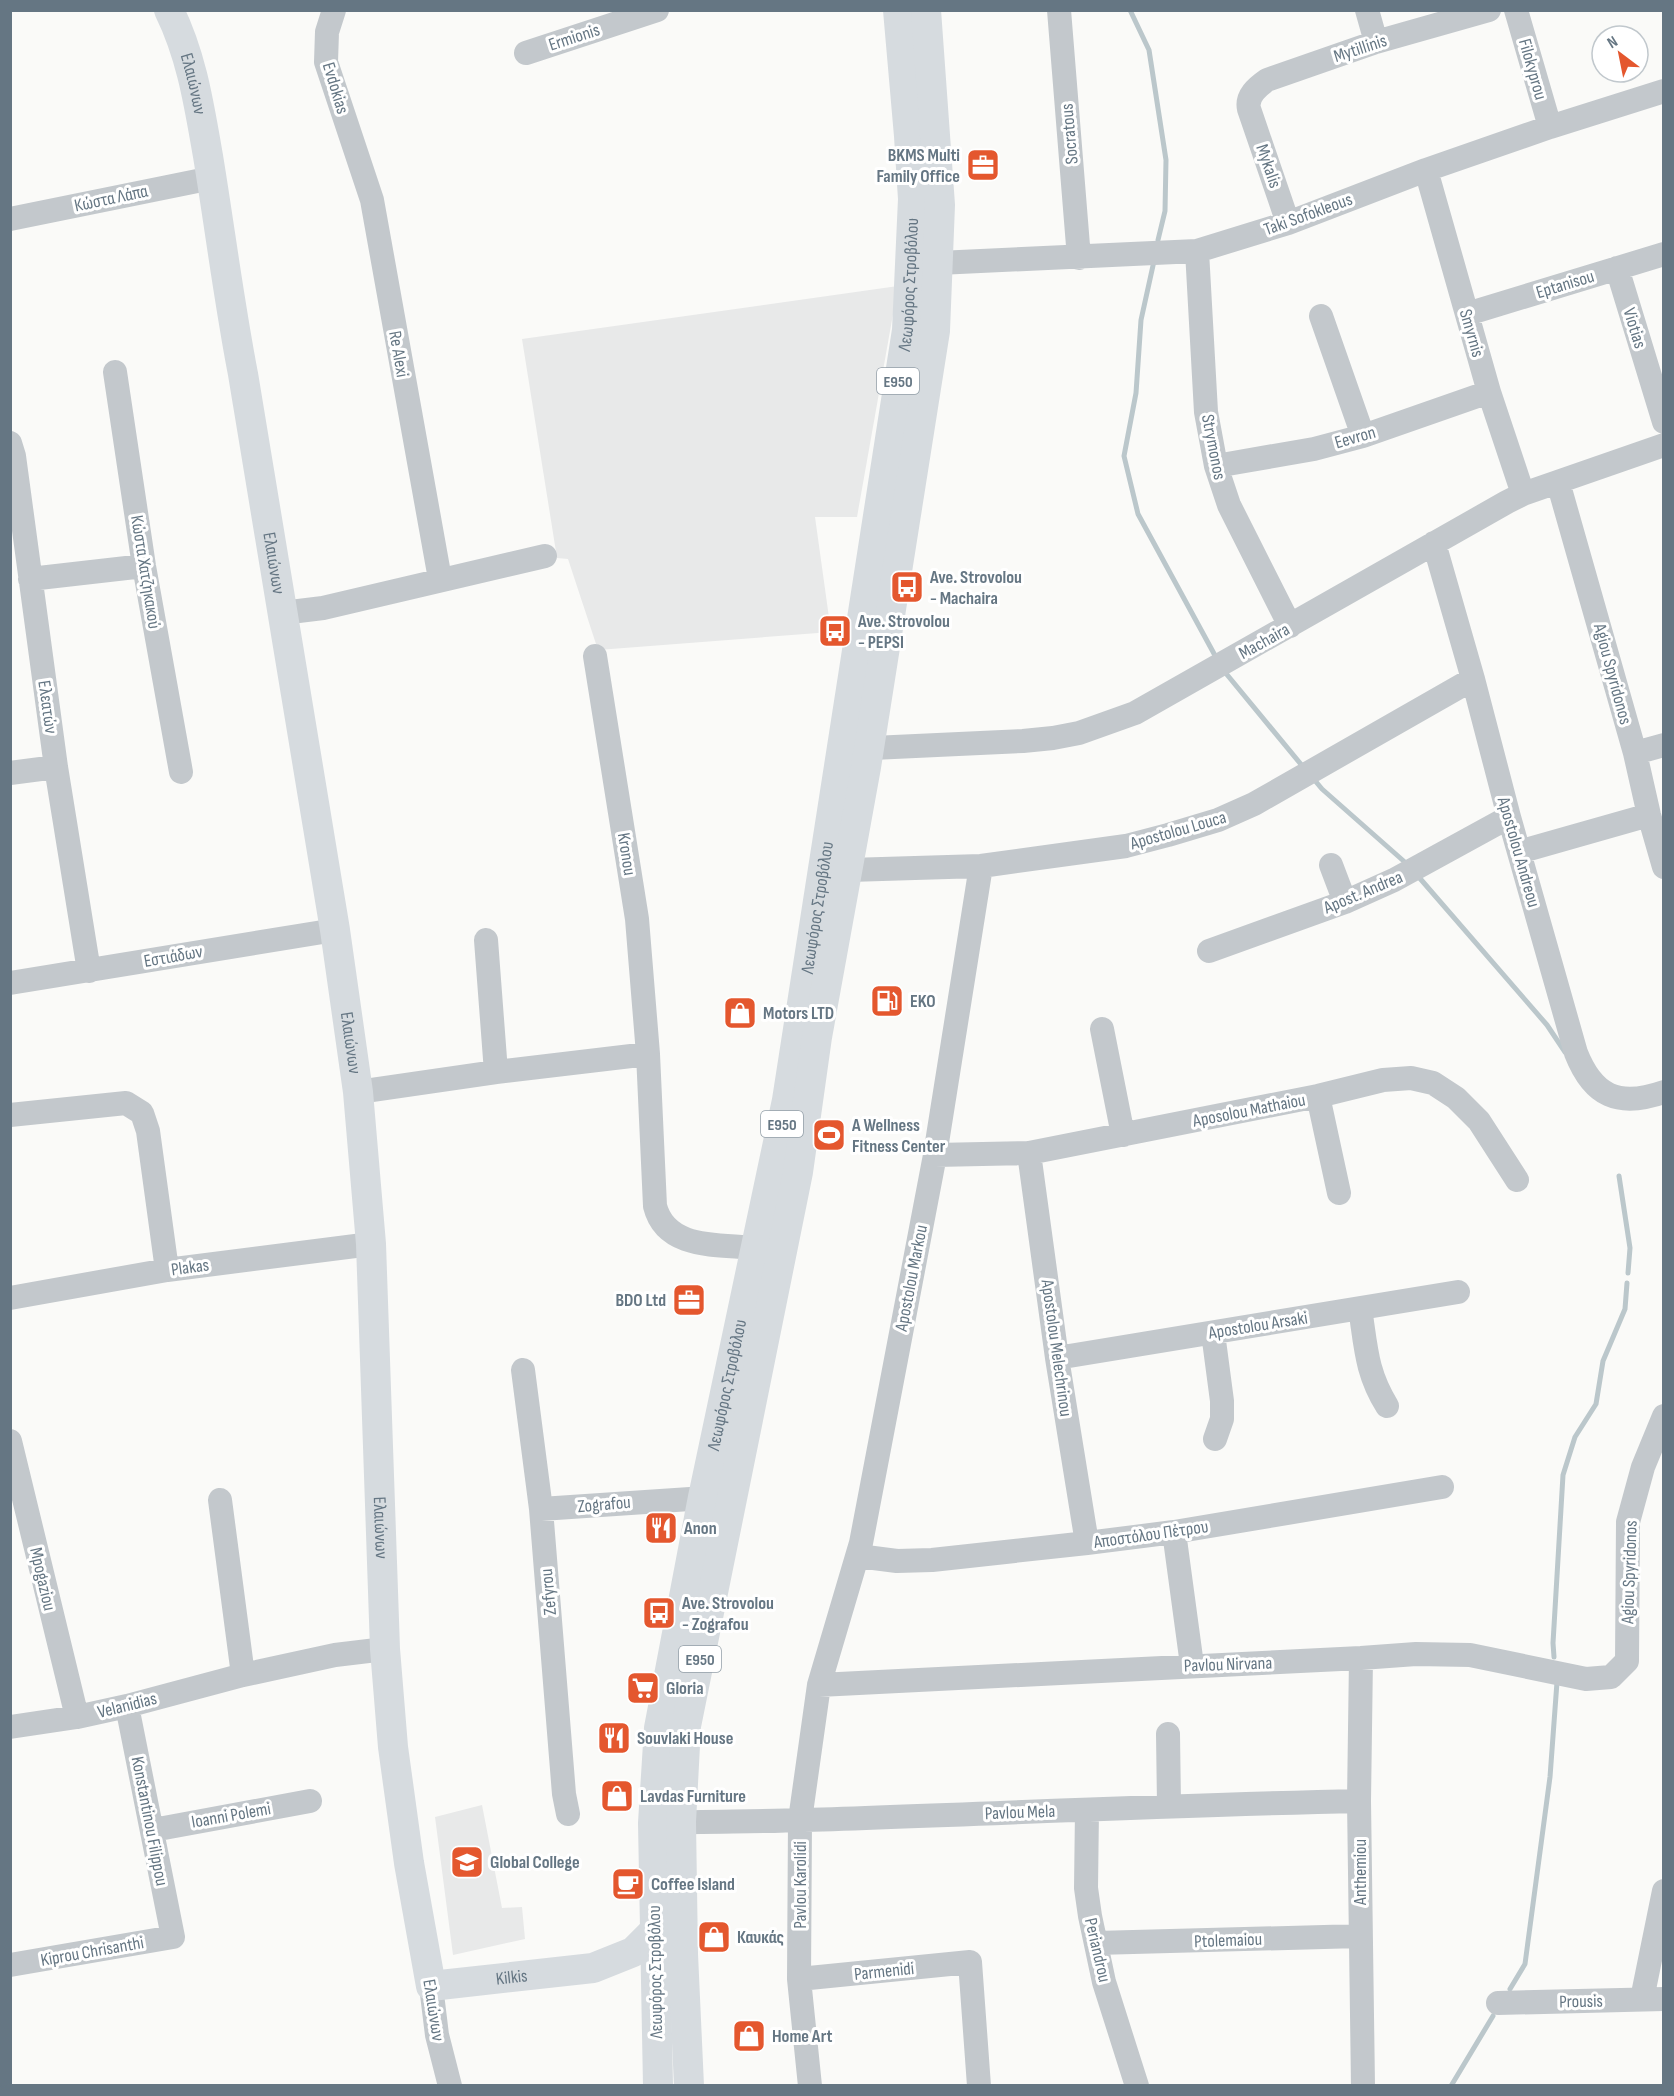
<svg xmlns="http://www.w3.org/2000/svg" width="1674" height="2096" viewBox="0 0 1674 2096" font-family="'Sofia Sans Condensed',sans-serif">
<rect width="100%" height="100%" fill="#fafaf8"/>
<path fill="#e8e9e9" d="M 898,286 L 857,517 L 815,517 L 831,632 L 598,650 L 568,559 L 557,558 L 522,339 Z
M 482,1805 L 502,1908 L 522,1907 L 525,1939 L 453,1955 L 435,1817 Z"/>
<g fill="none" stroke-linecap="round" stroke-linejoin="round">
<path stroke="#bbc7cb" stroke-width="5" d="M 1130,10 L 1149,50 L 1166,160 L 1165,211 L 1158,240
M 1154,261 L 1141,320 L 1136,393 L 1124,456 L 1138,514 L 1218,661
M 1224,671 L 1304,768
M 1312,777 L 1322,789 L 1407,864
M 1417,875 L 1547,1025 L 1565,1052
M 1619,1176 L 1630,1248 L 1628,1273
M 1554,1657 L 1553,1643 L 1563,1475 L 1575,1437 L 1596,1404 L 1603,1361 L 1625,1309 L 1627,1283
M 1510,1989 L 1525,1964 L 1550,1777 L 1557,1682
M 1451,2086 L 1493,2016"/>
<path stroke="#c3c8cc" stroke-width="24" d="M 334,10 L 327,32 L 326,62 L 372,200 L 440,579
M 1059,10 L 1079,258
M 1367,10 L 1376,42
M 1516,10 L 1550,127
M 526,53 L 657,10
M 1426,170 L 1489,392 L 1523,494
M 10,219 L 212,178
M 1288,223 L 1249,109 C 1246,96 1257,87 1267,80 L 1376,42 L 1489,10
M 1197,251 L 1206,412 L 1216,466 L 1229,505 L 1290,626
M 938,263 L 1197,251 L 1288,223 L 1426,170 L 1550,127 L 1664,91
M 1617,268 L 1664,422
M 1467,314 L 1664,254
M 1321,316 L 1363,436
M 115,372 L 144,566 L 181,772
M 10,443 L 14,456 L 56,767 L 89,971
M 1216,466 L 1314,449 L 1363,436 L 1489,392
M 1558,482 L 1635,753 L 1649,815 L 1664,867
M 1434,543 L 1473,679 L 1509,817 L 1576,1053 C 1593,1096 1618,1108 1664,1092
M 30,579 L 144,566
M 282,613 L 323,608 L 545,556
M 595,656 L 637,919 L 648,1054 L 655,1206 C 666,1250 719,1244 755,1248
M 851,749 L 1023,741 L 1053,738 L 1079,733 L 1135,713 L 1507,502 L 1523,494 L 1664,445
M 1635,753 L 1664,745
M 10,773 L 56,767
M 1519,852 L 1649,815
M 1331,865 L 1345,902
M 849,870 L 981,866 L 1126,846 L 1168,835 L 1218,820 L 1254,804 L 1473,679
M 486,940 L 496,1072
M 1209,951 L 1345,902 L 1394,880 L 1509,817
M 10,983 L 335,930
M 1102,1029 L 1123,1135
M 358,1092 L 496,1072 L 648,1054
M 1318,1096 L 1339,1193
M 10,1115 L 126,1103 L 142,1113 L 148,1131 L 167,1270
M 1029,1153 L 1057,1358 L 1087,1543
M 935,1155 L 1029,1153 L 1318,1096 L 1383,1080 L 1411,1078 L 1433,1083 L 1456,1098 L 1479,1121 L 1517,1180
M 10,1298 L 167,1270 L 371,1244
M 1360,1308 C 1366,1347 1366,1372 1387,1406
M 1213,1333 L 1222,1401 L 1222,1419 L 1215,1439
M 1057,1358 L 1458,1292
M 523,1370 L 541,1509 L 564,1794 L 568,1814
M 10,1441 L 77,1717
M 220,1500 L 243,1675
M 541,1509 L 720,1497
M 1174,1532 L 1192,1665
M 858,1556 L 897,1561 L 932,1560 L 1087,1543 L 1174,1532 L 1442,1487
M 1361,1658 L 1359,1801 L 1363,2086
M 819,1685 L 1361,1658 L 1416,1654 L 1470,1655 L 1586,1679 L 1611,1677 L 1627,1661 L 1628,1522 L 1643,1467 L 1664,1416
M 10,1727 L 77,1717 L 127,1706 L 243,1675 L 335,1655 L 385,1649
M 1168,1734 L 1169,1805
M 1087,1810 L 1086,1888 L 1090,1916 L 1104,1982 L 1137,2086
M 663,1823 C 710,1821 757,1822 804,1820 C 989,1814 1174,1805 1359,1801
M 153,1830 L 310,1801
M 1096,1943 L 1360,1936
M 10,1965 L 173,1937 L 127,1706
M 799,1979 L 970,1962 L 979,2086
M 431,1986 L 437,2035 L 450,2086
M 1642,1999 L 1664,1891
M 1498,2003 L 1664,1999
M 810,2086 L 799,1979 L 800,1820 L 819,1685 L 861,1543 L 935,1155 L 981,866"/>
<g stroke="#d6dbdf" stroke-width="30">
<path id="s1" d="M 169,10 C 192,57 199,105 208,156 C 220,229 229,302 243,374 L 335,930 L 358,1092 L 371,1244 L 385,1649 L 393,1747 L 409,1863 L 431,1986 L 593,1968 L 633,1952 L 654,1931"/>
<path id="s2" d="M 658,2086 L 653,1823 L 659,1728 L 703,1497 L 787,1100 L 907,330 L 913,199 L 909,136 L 898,10"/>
<path d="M 689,2086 L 683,1954 L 681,1822 L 686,1726 L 798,1172 L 817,1037 L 866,767 L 935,331 L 940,205 L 926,10"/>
</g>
</g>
<defs>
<g id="office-square" transform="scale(1.725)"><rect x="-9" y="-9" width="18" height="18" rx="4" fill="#e4572e" stroke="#fff"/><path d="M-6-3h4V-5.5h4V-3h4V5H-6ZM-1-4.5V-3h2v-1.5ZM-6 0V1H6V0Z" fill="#fff"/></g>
<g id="bus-square" transform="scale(1.725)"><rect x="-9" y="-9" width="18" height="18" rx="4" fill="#e4572e" stroke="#fff"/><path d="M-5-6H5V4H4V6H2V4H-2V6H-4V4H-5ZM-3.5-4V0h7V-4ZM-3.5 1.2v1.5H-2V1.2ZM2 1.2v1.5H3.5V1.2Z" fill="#fff"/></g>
<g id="fuel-square" transform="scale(1.725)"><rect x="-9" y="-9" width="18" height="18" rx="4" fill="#e4572e" stroke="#fff"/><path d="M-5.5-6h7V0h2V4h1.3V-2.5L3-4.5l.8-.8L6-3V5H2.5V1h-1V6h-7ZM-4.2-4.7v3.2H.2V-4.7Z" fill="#fff"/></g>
<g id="shop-square" transform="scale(1.725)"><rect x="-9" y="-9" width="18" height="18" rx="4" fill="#e4572e" stroke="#fff"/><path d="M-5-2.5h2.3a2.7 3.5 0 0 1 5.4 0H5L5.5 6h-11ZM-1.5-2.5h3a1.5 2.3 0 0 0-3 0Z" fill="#fff"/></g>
<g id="stadium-square" transform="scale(1.725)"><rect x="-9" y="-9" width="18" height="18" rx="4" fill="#e4572e" stroke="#fff"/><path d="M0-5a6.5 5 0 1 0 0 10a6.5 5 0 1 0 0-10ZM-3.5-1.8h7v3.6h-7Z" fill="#fff"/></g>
<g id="restaurant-square" transform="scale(1.725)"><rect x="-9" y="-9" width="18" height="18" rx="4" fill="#e4572e" stroke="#fff"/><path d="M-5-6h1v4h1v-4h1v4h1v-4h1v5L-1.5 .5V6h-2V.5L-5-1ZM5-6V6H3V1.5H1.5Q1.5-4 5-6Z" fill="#fff"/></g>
<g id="supermarket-square" transform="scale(1.725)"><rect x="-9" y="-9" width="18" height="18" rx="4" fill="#e4572e" stroke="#fff"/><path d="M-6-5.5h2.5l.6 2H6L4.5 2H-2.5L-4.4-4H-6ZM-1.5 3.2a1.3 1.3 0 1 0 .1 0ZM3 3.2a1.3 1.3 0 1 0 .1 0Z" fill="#fff"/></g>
<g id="university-square" transform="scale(1.725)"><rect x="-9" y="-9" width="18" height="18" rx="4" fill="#e4572e" stroke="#fff"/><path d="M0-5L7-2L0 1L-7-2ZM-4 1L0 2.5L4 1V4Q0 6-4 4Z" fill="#fff"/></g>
<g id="cafe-square" transform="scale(1.725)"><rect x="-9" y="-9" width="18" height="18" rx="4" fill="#e4572e" stroke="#fff"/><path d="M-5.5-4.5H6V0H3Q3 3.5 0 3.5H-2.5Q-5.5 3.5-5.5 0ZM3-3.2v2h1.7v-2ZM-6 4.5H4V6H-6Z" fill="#fff"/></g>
</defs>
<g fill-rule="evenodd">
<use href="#office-square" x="983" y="165"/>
<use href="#bus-square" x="907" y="587"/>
<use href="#bus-square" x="835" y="631"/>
<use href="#fuel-square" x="887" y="1001"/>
<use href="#shop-square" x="740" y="1013"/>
<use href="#stadium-square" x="829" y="1135"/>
<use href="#office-square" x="689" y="1300"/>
<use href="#restaurant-square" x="661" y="1528"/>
<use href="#bus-square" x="659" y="1613"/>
<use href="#supermarket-square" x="643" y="1688"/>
<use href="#restaurant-square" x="614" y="1738"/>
<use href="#shop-square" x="617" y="1796"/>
<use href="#university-square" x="467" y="1862"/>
<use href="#cafe-square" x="628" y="1884"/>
<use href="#shop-square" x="714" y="1937"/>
<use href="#shop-square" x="749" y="2036"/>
</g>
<g text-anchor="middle" stroke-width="6" stroke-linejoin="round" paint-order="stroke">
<g fill="#fff" stroke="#939fa8" stroke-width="1.5">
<rect x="877" y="368" width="42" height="26" rx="4.5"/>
<rect x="761" y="1111" width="42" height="26" rx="4.5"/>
<rect x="679" y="1646" width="42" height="26" rx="4.5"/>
</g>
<g font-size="16" font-weight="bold" fill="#657683">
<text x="898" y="387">E950</text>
<text x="782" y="1130">E950</text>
<text x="700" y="1665">E950</text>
</g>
<g font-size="18" fill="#657683" stroke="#fff">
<text transform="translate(574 37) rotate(-18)" y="6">Ermionis</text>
<text transform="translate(1360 48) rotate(-18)" y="6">Mytillinis</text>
<text transform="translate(1533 69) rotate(74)" y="6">Filokyprou</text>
<text dy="6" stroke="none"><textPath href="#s1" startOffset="78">Ελαιώνων</textPath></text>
<text transform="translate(336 88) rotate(73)" y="6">Evdokias</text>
<text transform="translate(1069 134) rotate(-95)" y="6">Socratous</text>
<text transform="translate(1269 166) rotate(71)" y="6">Mykalis</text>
<text transform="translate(111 198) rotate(-12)" y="6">Κώστα Λάπα</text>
<text transform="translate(1308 214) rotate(-20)" y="6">Taki Sofokleous</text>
<text transform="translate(1565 284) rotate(-17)" y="6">Eptanisou</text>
<text dy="6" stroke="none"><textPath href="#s2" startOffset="1824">Λεωφόρος Στροβόλου</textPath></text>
<text transform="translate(1635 328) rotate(73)" y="6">Viotias</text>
<text transform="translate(1472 333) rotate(74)" y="6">Smyrnis</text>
<text transform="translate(399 354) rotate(80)" y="6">Re Alexi</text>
<text transform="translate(1355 437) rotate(-16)" y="6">Eevron</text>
<text transform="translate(1214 447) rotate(79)" y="6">Strymonos</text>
<text dy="6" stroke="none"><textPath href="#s1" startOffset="564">Ελαιώνων</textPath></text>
<text transform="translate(146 572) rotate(81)" y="6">Κώστα Χατζηκακού</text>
<text transform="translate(1264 641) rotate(-29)" y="6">Machaira</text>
<text transform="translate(1613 674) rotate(75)" y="6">Agiou Spyridonos</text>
<text transform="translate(48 707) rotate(82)" y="6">Ελεατών</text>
<text transform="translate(1178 830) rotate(-16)" y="6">Apostolou Louca</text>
<text transform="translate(1519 852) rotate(74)" y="6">Apostolou Andreou</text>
<text transform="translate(627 854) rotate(81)" y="6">Kronou</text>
<text transform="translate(1363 892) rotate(-23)" y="6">Apost. Andrea</text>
<text dy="6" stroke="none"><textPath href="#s2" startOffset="1194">Λεωφόρος Στροβόλου</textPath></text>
<text transform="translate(173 956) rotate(-10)" y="6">Εστιάδων</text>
<text dy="6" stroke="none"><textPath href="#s1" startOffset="1050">Ελαιώνων</textPath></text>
<text transform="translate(1249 1110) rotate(-11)" y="6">Aposolou Mathaiou</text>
<text transform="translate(190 1267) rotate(-8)" y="6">Plakas</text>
<text transform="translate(911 1278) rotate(-79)" y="6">Apostolou Markou</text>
<text transform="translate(1258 1325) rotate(-9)" y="6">Apostolou Arsaki</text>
<text transform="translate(1057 1348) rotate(82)" y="6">Apostolou Melechrinou</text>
<text dy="6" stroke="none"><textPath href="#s2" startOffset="708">Λεωφόρος Στροβόλου</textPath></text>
<text transform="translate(604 1504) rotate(-5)" y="6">Zografou</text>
<text dy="6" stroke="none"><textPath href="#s1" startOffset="1536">Ελαιώνων</textPath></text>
<text transform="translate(1151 1534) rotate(-8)" y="6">Αποστόλου Πέτρου</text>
<text transform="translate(1629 1572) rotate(-88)" y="6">Agiou Spyridonos</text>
<text transform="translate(43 1579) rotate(77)" y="6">Mpogaziou</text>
<text transform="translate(548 1592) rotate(-95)" y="6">Zefyrou</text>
<text transform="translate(1228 1664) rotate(-2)" y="6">Pavlou Nirvana</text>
<text transform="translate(127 1705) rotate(-14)" y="6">Velanidias</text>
<text transform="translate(1020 1812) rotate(-2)" y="6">Pavlou Mela</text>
<text transform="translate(231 1815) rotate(-10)" y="6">Ioanni Polemi</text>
<text transform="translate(150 1821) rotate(79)" y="6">Konstantinou Filippou</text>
<text transform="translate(1360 1872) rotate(-90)" y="6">Anthemiou</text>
<text transform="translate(800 1885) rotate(-90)" y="6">Pavlou Karolidi</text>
<text transform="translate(1228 1940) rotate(-2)" y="6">Ptolemaiou</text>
<text transform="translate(1098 1950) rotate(77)" y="6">Periandrou</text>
<text transform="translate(92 1951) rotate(-10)" y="6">Kiprou Chrisanthi</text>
<text transform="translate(884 1971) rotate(-6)" y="6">Parmenidi</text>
<text transform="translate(655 1972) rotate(-91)" y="6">Λεωφόρος Στροβόλου</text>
<text dy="6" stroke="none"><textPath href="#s1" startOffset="2079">Kilkis</textPath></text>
<text transform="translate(1581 2001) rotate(-1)" y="6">Prousis</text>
<text transform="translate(434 2010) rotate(81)" y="6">Ελαιώνων</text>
</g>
<g font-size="18" font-weight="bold" fill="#657683" stroke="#fff" text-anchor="start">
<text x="960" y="161" text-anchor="end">BKMS Multi<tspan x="960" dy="21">Family Office</tspan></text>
<text x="930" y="583">Ave. Strovolou<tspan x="930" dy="21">- Machaira</tspan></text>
<text x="858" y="627">Ave. Strovolou<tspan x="858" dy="21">- PEPSI</tspan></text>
<text x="910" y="1007">EKO</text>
<text x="763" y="1019">Motors LTD</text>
<text x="852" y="1131">A Wellness<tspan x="852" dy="21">Fitness Center</tspan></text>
<text x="666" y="1306" text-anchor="end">BDO Ltd</text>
<text x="684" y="1534">Anon</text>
<text x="682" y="1609">Ave. Strovolou<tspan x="682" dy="21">- Zografou</tspan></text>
<text x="666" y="1694">Gloria</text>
<text x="637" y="1744">Souvlaki House</text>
<text x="640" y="1802">Lavdas Furniture</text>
<text x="490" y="1868">Global College</text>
<text x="651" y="1890">Coffee Island</text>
<text x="737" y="1943">Καυκάς</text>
<text x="772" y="2042">Home Art</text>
</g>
</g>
<rect width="1674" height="2096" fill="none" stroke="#657683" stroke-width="24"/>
<g transform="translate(1620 54) rotate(328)"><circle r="28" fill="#ffffff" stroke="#c1c8cd" stroke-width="1.5"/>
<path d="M0-4.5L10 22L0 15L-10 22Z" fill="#e4572e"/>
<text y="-9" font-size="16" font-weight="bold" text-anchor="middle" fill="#657683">N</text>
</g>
</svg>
